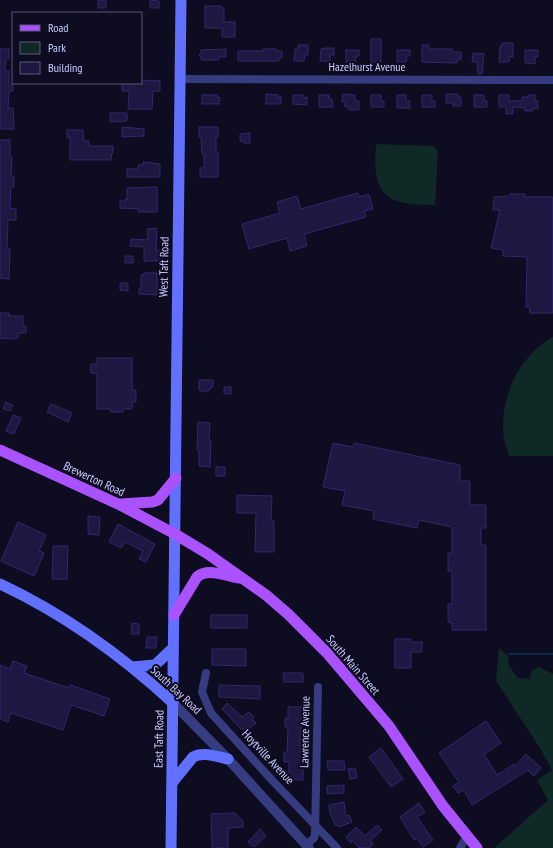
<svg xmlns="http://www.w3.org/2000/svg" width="553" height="848" viewBox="0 0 553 848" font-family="'PT Sans Narrow',sans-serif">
<rect width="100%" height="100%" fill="#0d0c20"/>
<path fill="#0f2a26" d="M 376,144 L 433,146 L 438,151 L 435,205 C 384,205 372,196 376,144 Z
M 553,337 L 553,456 L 509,456 C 508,450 505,444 504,439 C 498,401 519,355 553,337 Z
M 499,648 L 508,656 L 509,666 L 518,678 L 530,679 L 531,671 L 539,667 L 553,674 L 553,848 L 494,848 L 548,800 L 537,780 L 552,770 L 540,748 L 496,681 Z"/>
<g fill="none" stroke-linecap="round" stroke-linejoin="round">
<path stroke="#0b2845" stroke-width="2" d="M 509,654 L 553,654"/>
</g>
<path fill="#1c1841" stroke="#2f296d" d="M 98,0 L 106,0 L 106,8 L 98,8 Z
M 150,0 L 159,1 L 159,8 L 150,8 Z
M 205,6 L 221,6 L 221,8 L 224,8 L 224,22 L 235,22 L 235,37 L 222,37 L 222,28 L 205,28 Z
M 371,39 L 381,39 L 381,62 L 371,62 Z
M 502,43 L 513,43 L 513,57 L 510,56 L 509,62 L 499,62 L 500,46 L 502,46 Z
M 298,45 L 308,45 L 308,55 L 305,55 L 304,61 L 294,61 L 295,49 L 298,49 Z
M 422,45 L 429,45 L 429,49 L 452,49 L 452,52 L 461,52 L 461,60 L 457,60 L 457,63 L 422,62 Z
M 326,48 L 334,48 L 334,55 L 330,55 L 330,61 L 320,61 L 321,49 Z
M 0,49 L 9,49 L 9,59 L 6,59 L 5,71 L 9,71 L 9,85 L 13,85 L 13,91 L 9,91 L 8,108 L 13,108 L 14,129 L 0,129 Z
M 226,49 L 226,57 L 218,57 L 219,60 L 201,60 L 201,57 L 199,55 L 201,53 L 201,50 Z
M 263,49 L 276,49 L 276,51 L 282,51 L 282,58 L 279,58 L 279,61 L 238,61 L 238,51 L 263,51 Z
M 346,50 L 359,50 L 359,56 L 356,56 L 355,62 L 346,62 Z
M 397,50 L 410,50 L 410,56 L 407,56 L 406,62 L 397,62 Z
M 525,50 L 538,50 L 538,57 L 535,56 L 535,64 L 525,63 Z
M 473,53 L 484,54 L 482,74 L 478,74 L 477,62 L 472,62 Z
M 141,80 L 160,81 L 160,91 L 153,91 L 152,109 L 128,109 L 129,91 L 122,91 L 122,83 L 141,83 Z
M 266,94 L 278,95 L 278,97 L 281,97 L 281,104 L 266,104 Z
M 343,94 L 355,95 L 355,101 L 359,101 L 359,110 L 349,110 L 349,107 L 345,107 L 345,102 L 342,102 Z
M 446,94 L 458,94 L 458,97 L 461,97 L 461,106 L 453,106 L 453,103 L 446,103 Z
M 202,95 L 217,95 L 217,98 L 220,97 L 219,104 L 202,104 Z
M 293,95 L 303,95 L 303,98 L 307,97 L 307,105 L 293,104 Z
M 319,95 L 329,95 L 329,99 L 332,99 L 333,107 L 319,107 Z
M 371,95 L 381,95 L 381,101 L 384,101 L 384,107 L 371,107 Z
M 397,95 L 406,95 L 406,101 L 410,101 L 410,108 L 397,108 Z
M 422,95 L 432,95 L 432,101 L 435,101 L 435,107 L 422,107 Z
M 474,95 L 484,95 L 484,101 L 487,101 L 487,107 L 474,107 Z
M 499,95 L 509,95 L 509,101 L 522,101 L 522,97 L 528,97 L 528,95 L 535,95 L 535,101 L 538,101 L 538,109 L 533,108 L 533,111 L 525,111 L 525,108 L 513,107 L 513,114 L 506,114 L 506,107 L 499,107 Z
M 110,113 L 127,113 L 127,121 L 110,122 Z
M 122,127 L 144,129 L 144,136 L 122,137 Z
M 199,127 L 218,127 L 218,137 L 216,137 L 216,152 L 218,152 L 218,177 L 200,177 L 200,168 L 204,168 L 204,154 L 202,154 L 201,137 L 199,137 Z
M 67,130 L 83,130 L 84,141 L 89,141 L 89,146 L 113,146 L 113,153 L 112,153 L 111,160 L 70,160 L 70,138 L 67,138 Z
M 250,133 L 250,143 L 244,143 L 244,141 L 240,141 L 240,134 Z
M 0,140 L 10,140 L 10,157 L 12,157 L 11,176 L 14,176 L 14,187 L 11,187 L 10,208 L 16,209 L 16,220 L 8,220 L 7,249 L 10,249 L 9,279 L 0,278 Z
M 143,162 L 160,164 L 160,177 L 127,177 L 127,169 L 138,169 L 138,165 L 143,165 Z
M 157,187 L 157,212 L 138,212 L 139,209 L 120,208 L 120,201 L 125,201 L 125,199 L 127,200 L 127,188 Z
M 358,193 L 359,197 L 369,194 L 373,209 L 364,211 L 366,217 L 304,234 L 307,246 L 290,251 L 287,238 L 249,249 L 242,224 L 280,213 L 277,202 L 297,196 L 301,209 Z
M 510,194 L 525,194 L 524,197 L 553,197 L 553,313 L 530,313 L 529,306 L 526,307 L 527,257 L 503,256 L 503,250 L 491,248 L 500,210 L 493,210 L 494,197 L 510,196 Z
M 157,228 L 156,251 L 160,251 L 160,261 L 144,261 L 144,247 L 130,246 L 131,239 L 148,240 L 147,229 Z
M 125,256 L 133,256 L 133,263 L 125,263 Z
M 144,273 L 157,273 L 157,295 L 139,294 L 139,288 L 141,288 L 141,275 L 144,275 Z
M 120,283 L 128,283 L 128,291 L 120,290 Z
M 0,313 L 9,313 L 9,316 L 23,316 L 23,326 L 26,326 L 26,333 L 18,333 L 18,338 L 14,338 L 14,339 L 0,338 Z
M 97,358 L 132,358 L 132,390 L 136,390 L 136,402 L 132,402 L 132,409 L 123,409 L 123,412 L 111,412 L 111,409 L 97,409 L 97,373 L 91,373 L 91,364 L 97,364 Z
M 199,380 L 213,380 L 213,387 L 210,387 L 210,390 L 205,392 L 199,390 Z
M 224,387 L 231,387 L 231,394 L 224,394 Z
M 6,402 L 13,405 L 10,411 L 3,409 Z
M 51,404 L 72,413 L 68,422 L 47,412 Z
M 13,415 L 21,418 L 14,434 L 6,431 Z
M 198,422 L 210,423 L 209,441 L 211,441 L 210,467 L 199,466 L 199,450 L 197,450 Z
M 333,443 L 353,447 L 354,443 L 460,465 L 460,481 L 470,481 L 470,505 L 486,505 L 486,528 L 481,528 L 481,545 L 486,545 L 486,630 L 452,630 L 452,623 L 448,622 L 448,604 L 452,604 L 452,571 L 448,571 L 448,553 L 452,553 L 452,527 L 419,520 L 417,528 L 373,519 L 374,511 L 342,505 L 345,491 L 323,487 Z
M 216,467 L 225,467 L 225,476 L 216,476 Z
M 237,495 L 272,496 L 271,521 L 274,521 L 274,552 L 255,552 L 256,513 L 237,513 Z
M 88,516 L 100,517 L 99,535 L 88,534 Z
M 18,522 L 46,535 L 39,551 L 44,553 L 34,576 L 1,561 Z
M 118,524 L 155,544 L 146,562 L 139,559 L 143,551 L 125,542 L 121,548 L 109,542 Z
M 53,546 L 68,546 L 67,579 L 52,579 Z
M 211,615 L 247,615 L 247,628 L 211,628 Z
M 132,623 L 139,624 L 139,634 L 131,634 Z
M 147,637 L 157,637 L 156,648 L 146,648 Z
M 395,639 L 411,639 L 411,642 L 422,642 L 422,652 L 411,652 L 411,668 L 395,668 Z
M 212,649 L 246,649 L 246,666 L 212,665 Z
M 13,661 L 27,666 L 24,673 L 69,688 L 70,685 L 110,699 L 104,716 L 71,705 L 63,730 L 11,713 L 8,722 L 0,719 L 0,665 L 10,669 Z
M 283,673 L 303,673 L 303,682 L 284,682 Z
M 219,685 L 260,686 L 260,699 L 219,697 Z
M 227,703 L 242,717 L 249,712 L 254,717 L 252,719 L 256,723 L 246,731 L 243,728 L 242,730 L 222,709 Z
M 288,707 L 303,707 L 300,738 L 300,752 L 303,752 L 303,780 L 289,780 L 289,762 L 284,762 L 284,752 L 287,752 L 288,727 L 285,727 L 285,718 L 288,718 Z
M 486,721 L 501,743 L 484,754 L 497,775 L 514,764 L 515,766 L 526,754 L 541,768 L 534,776 L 528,770 L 472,805 L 464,790 L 458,793 L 453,786 L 459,782 L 439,753 Z
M 381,748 L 403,779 L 391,787 L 369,757 Z
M 327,761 L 344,761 L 345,770 L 328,770 Z
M 355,768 L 357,778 L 350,779 L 348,769 Z
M 344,785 L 344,793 L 327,794 L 327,786 Z
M 344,802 L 346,816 L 349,815 L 352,822 L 339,827 L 338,825 L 336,826 L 330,813 L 329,805 Z
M 419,803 L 425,812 L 417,817 L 433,840 L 423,847 L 417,839 L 414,840 L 400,817 Z
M 235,813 L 243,821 L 243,827 L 228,828 L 228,848 L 212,848 L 211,814 Z
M 377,825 L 382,830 L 371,840 L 373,844 L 369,848 L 359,848 L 353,841 L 351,843 L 346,837 L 356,827 L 365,836 Z
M 260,829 L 266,836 L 254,847 L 248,842 Z"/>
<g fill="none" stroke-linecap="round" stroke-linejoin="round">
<path stroke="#363c80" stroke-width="8" d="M 180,79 L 553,80
M 206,673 L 202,692 L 211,713 L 270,778 L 337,848
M 306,845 L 314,838 L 315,835 L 318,687
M 460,848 L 467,836"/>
<path stroke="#363c80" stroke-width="10" d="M 173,703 L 228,759 L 309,848"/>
<path stroke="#6270ff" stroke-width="11" d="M 0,584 C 64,614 121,655 173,703
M 132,667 L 155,665 L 173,648
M 172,783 L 193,757 C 203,751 217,757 228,759
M 171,848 L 181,0"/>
<path stroke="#aa52ff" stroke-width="11" d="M 0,450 L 118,504 L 175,534 L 208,554 L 266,595 L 288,614 L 327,653 L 389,726 L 443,806 L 477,848
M 120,504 L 152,502 L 158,500 L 176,478
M 174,615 L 197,577 C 207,568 225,575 238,578"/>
</g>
<g text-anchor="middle" stroke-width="4" stroke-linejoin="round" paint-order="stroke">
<g font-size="12" fill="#cbcbff" stroke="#0d0c20">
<text x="367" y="71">Hazelhurst Avenue</text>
<text transform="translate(164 267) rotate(-89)" y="4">West Taft Road</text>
<text transform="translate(94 479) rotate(25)" y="4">Brewerton Road</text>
<text transform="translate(353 665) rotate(49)" y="4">South Main Street</text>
<text transform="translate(176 690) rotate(43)" y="4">South Bay Road</text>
<text transform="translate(305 732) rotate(-89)" y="4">Lawrence Avenue</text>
<text transform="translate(159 739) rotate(-89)" y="4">East Taft Road</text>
<text transform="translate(268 757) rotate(47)" y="4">Hoytville Avenue</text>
</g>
</g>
<rect x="12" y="12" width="130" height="72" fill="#0d0c20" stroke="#595879"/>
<rect x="20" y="25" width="20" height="6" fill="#aa52ff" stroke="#595879"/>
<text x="48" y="32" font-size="12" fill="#cbcbff">Road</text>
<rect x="20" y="42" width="20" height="12" fill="#0f2a26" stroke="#595879"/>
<text x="48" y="52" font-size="12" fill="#cbcbff">Park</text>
<rect x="20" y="62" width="20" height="12" fill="#1c1841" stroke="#595879"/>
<text x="48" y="72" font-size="12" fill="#cbcbff">Building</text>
</svg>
